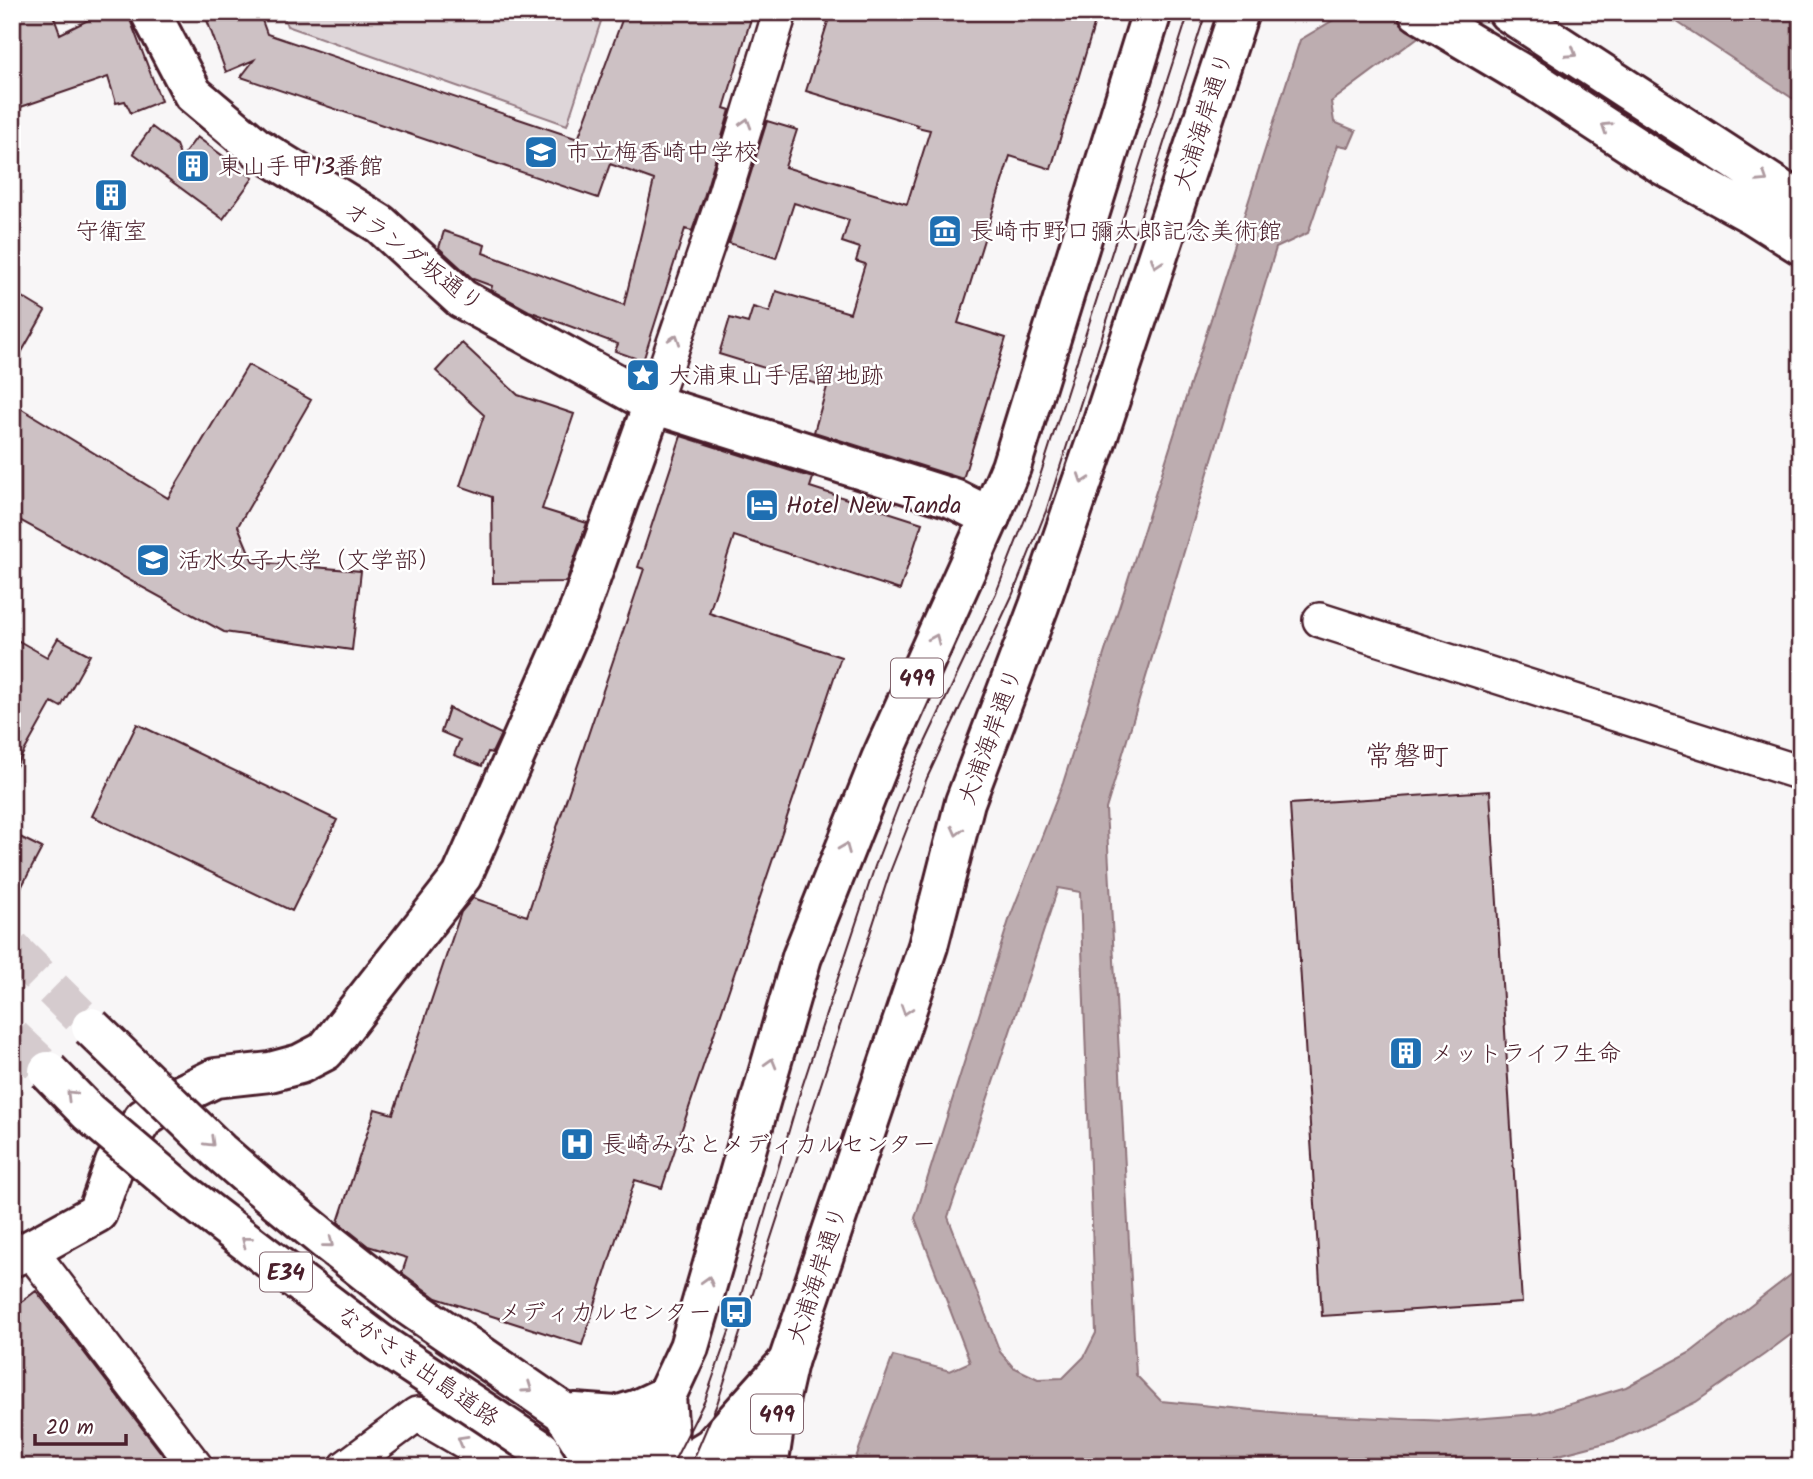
<svg xmlns="http://www.w3.org/2000/svg" width="1813" height="1479" viewBox="0 0 1813 1479" font-family="Kalam,'Klee One',sans-serif">
<rect width="100%" height="100%" fill="#f8f6f7"/>
<filter id="ink" filterUnits="userSpaceOnUse"><feTurbulence type="fractalNoise" baseFrequency=".0143" numOctaves="2"/><feDisplacementMap in="SourceGraphic" scale="14" xChannelSelector="R" yChannelSelector="G"/><feConvolveMatrix kernelMatrix="1 2 1 2 8 2 1 2 1" color-interpolation-filters="sRGB"/></filter>
<g filter="url(#ink)">
<path fill="#ded6d9" stroke="#947a82" stroke-width="2" d="M 282,12 L 604,12 L 567,125 L 287,26 Z"/>
<path fill="#bdadb0" stroke="#8f747b" stroke-width="2" fill-rule="evenodd" d="M 1347,12 L 1452,12 L 1331,102 L 1334,122 L 1356,131 L 1349,147 L 1338,145 L 1308,233 L 1276,248 L 1106,809 L 1136,1375 L 1161,1401 L 1292,1414 L 1447,1421 L 1537,1414 L 1626,1387 L 1691,1352 L 1801,1267 L 1801,1327 L 1765,1354 L 1696,1402 L 1617,1440 L 1555,1456 L 1547,1467 L 1285,1467 L 1120,1461 L 1078,1467 L 853,1466 L 893,1356 L 950,1371 L 970,1362 L 915,1218 L 1010,917 L 1063,783 L 1300,40 ZM 1058,888 L 1080,892 L 1096,1333 L 1084,1357 L 1063,1378 L 1038,1379 L 1013,1367 L 1000,1352 L 948,1217 Z
M 1662,12 L 1801,12 L 1801,104 Z"/>
<path fill="#cdc1c4" stroke="#4a1f2b" stroke-width="2" d="M 12,12 L 52,12 L 60,34 L 104,12 L 116,12 L 118,17 L 129,17 L 161,101 L 131,113 L 125,101 L 116,103 L 108,77 L 12,110 Z
M 204,12 L 259,12 L 267,34 L 578,139 L 625,12 L 753,12 L 724,108 L 730,110 L 704,197 L 692,231 L 685,229 L 643,361 L 615,351 L 618,344 L 529,311 L 491,290 L 492,286 L 473,279 L 439,248 L 444,231 L 485,245 L 483,253 L 624,305 L 654,180 L 610,164 L 598,198 L 241,77 L 254,60 L 226,72 Z
M 831,12 L 1098,12 L 1051,169 L 1010,156 L 958,323 L 1006,338 L 963,479 L 814,432 L 827,387 L 719,354 L 730,318 L 748,323 L 753,307 L 770,312 L 776,291 L 850,313 L 865,264 L 856,261 L 860,248 L 842,242 L 849,220 L 794,203 L 776,258 L 729,243 L 767,121 L 797,130 L 785,167 L 907,204 L 930,130 L 917,127 L 918,125 L 806,91 Z
M 152,127 L 176,145 L 181,158 L 197,137 L 253,178 L 223,219 L 133,153 Z
M 12,291 L 45,311 L 12,369 Z
M 462,343 L 518,395 L 574,414 L 542,509 L 587,523 L 566,582 L 493,583 L 492,497 L 460,486 L 484,415 L 436,371 Z
M 248,365 L 311,400 L 238,526 L 253,562 L 361,571 L 352,650 L 224,632 L 12,516 L 12,403 L 168,498 Z
M 681,436 L 813,478 L 810,487 L 922,523 L 900,590 L 734,536 L 709,613 L 841,657 L 662,1188 L 635,1180 L 582,1345 L 436,1298 L 402,1273 L 407,1258 L 368,1246 L 338,1222 L 375,1109 L 393,1114 L 461,912 L 473,898 L 527,916 L 644,569 L 638,567 Z
M 12,637 L 47,657 L 58,638 L 90,655 L 61,707 L 52,702 L 12,773 Z
M 449,708 L 501,734 L 492,753 L 488,752 L 482,766 L 454,755 L 460,740 L 441,732 Z
M 137,724 L 337,820 L 292,911 L 92,816 Z
M 1490,791 L 1522,1303 L 1322,1316 L 1290,804 Z
M 12,833 L 42,848 L 12,905 Z
M 36,1291 L 63,1325 L 172,1467 L 12,1467 L 12,1309 Z"/>
<g fill="none" stroke-linecap="round" stroke-linejoin="round">
<path stroke="#d5cbce" stroke-width="38" stroke-dasharray="38 19" stroke-linecap="butt" d="M 12,949 L 91,1027
M 12,1037 L 48,1071"/>
<g stroke="#4a1f2b" stroke-width="38">
<path id="minor" d="M 653,404 L 722,203 L 780,12
M 1320,620 L 1801,773
M 30,1250 L 196,1467
M 346,1467 L 417,1414 L 508,1467"/>
</g>
<g stroke="#4a1f2b" stroke-width="44">
<path id="tertiary" d="M 150,12 L 193,94 L 256,147 L 380,224 L 462,299 L 653,404 L 954,499 L 990,517
M 1418,12 L 1536,82 L 1663,165 L 1752,214 L 1801,245
M 1508,12 L 1801,203
M 12,1257 L 30,1250 L 97,1213 L 115,1163 L 143,1119 L 176,1097 L 215,1078 L 270,1072 L 300,1064 L 325,1051 L 462,876 L 578,613 L 653,404
M 624,1467 L 666,1396
M 728,1467 L 770,1395"/>
</g>
<g stroke="#4a1f2b" stroke-width="44">
<path id="trunk" d="M 674,1467 L 669,1438 L 666,1396 L 689,1347 L 802,957 L 881,759 L 990,517 L 1011,467 L 1152,12
M 768,1467 L 776,1415 L 788,1362 L 928,946 L 965,802 L 1039,606 L 1098,436 L 1239,12"/>
</g>
<g stroke="#4a1f2b" stroke-width="44">
<path id="motorway" d="M 257,1184 L 324,1239 L 409,1306 L 563,1412 L 670,1467
M 575,1413 L 616,1416 L 638,1409 L 666,1396
M 564,1414 L 597,1467
M 679,1467 L 712,1447 L 788,1362"/>
</g>
<use href="#minor" stroke="#fff" stroke-width="33"/>
<use href="#tertiary" stroke="#fff" stroke-width="38"/>
<use href="#trunk" stroke="#fff" stroke-width="38"/>
<use href="#motorway" stroke="#fff" stroke-width="38"/>
<path stroke="#4a1f2b" stroke-width="2" d="M 671,1467 L 705,1400 L 736,1312 L 799,1096 L 875,866 L 912,770 L 996,593 L 1031,504 L 1189,12
M 688,1467 L 696,1453 L 717,1404 L 890,872 L 927,778 L 1012,596 L 1046,511 L 1206,12"/>
<g stroke="#4a1f2b" stroke-width="44" stroke-linecap="butt">
<path id="motorway-bridge" d="M 91,1027 L 219,1151 L 257,1184
M 48,1071 L 88,1112 L 182,1192 L 290,1275 L 378,1342 L 541,1450"/>
</g>
<use href="#motorway-bridge" stroke="#fff" stroke-width="38"/>
</g>
<defs><path id="oneway-chevron" d="M-2-3.5L2.5 0L-2 3.5" fill="none" stroke-width="1.6" stroke-linecap="round" stroke-linejoin="round" transform="scale(1.75)"/></defs>
<g stroke="#ae9aa0">
<use href="#oneway-chevron" transform="translate(1572 53) rotate(33)"/>
<use href="#oneway-chevron" transform="translate(746 123) rotate(-73)"/>
<use href="#oneway-chevron" transform="translate(1606 127) rotate(-147)"/>
<use href="#oneway-chevron" transform="translate(1763 178) rotate(33)"/>
<use href="#oneway-chevron" transform="translate(1156 263) rotate(109)"/>
<use href="#oneway-chevron" transform="translate(675 339) rotate(-71)"/>
<use href="#oneway-chevron" transform="translate(1083 479) rotate(109)"/>
<use href="#oneway-chevron" transform="translate(935 639) rotate(-66)"/>
<use href="#oneway-chevron" transform="translate(957 831) rotate(104)"/>
<use href="#oneway-chevron" transform="translate(845 848) rotate(-68)"/>
<use href="#oneway-chevron" transform="translate(906 1010) rotate(108)"/>
<use href="#oneway-chevron" transform="translate(771 1063) rotate(-74)"/>
<use href="#oneway-chevron" transform="translate(71 1095) rotate(-135)"/>
<use href="#oneway-chevron" transform="translate(210 1142) rotate(44)"/>
<use href="#oneway-chevron" transform="translate(246 1241) rotate(-142)"/>
<use href="#oneway-chevron" transform="translate(329 1243) rotate(39)"/>
<use href="#oneway-chevron" transform="translate(708 1281) rotate(-74)"/>
<use href="#oneway-chevron" transform="translate(528 1388) rotate(35)"/>
<use href="#oneway-chevron" transform="translate(462 1440) rotate(-150)"/>
</g>
</g>
<defs>
<g id="school-square" transform="scale(1.75)"><rect x="-9" y="-9" width="18" height="18" rx="4" fill="#1f6fb2" stroke="#fff"/><path d="M0-5L7-2L0 1L-7-2ZM-4 1L0 2.5L4 1V4Q0 6-4 4Z" fill="#fff"/></g>
<g id="building-square" transform="scale(1.75)"><rect x="-9" y="-9" width="18" height="18" rx="4" fill="#1f6fb2" stroke="#fff"/><path d="M-4-6H4V6H1V3H-1V6H-4ZM-2.5-4.3h1.7v1.8h-1.7ZM.8-4.3h1.7v1.8H.8ZM-2.5-1h1.7V.8h-1.7ZM.8-1h1.7V.8H.8Z" fill="#fff"/></g>
<g id="museum-square" transform="scale(1.75)"><rect x="-9" y="-9" width="18" height="18" rx="4" fill="#1f6fb2" stroke="#fff"/><path d="M0-6L6-3V-2H-6V-3ZM-5-1h2V3h-2ZM-1-1h2V3h-2ZM3-1h2V3H3ZM-6 4H6V6H-6Z" fill="#fff"/></g>
<g id="sight-square" transform="scale(1.75)"><rect x="-9" y="-9" width="18" height="18" rx="4" fill="#1f6fb2" stroke="#fff"/><path d="M0-6L1.8-2.2L6-1.7L2.9 1.2L3.7 5.4L0 3.3L-3.7 5.4L-2.9 1.2L-6-1.7L-1.8-2.2Z" fill="#fff"/></g>
<g id="hotel-square" transform="scale(1.75)"><rect x="-9" y="-9" width="18" height="18" rx="4" fill="#1f6fb2" stroke="#fff"/><path d="M-6-4.5h1.5V1H6V5H4.5V3h-9V5H-6ZM-4 0a1.8 1.8 0 1 1 3.6 0ZM.5 0V-2.5h3Q6-2.5 6 0Z" fill="#fff"/></g>
<g id="university-square" transform="scale(1.75)"><rect x="-9" y="-9" width="18" height="18" rx="4" fill="#1f6fb2" stroke="#fff"/><path d="M0-5L7-2L0 1L-7-2ZM-4 1L0 2.5L4 1V4Q0 6-4 4Z" fill="#fff"/></g>
<g id="hospital-square" transform="scale(1.75)"><rect x="-9" y="-9" width="18" height="18" rx="4" fill="#1f6fb2" stroke="#fff"/><path d="M-5-5h3v3.5h4V-5h3V5h-3V1.5h-4V5h-3Z" fill="#fff"/></g>
<g id="bus-square" transform="scale(1.75)"><rect x="-9" y="-9" width="18" height="18" rx="4" fill="#1f6fb2" stroke="#fff"/><path d="M-5-6H5V4H4V6H2V4H-2V6H-4V4H-5ZM-3.5-4V0h7V-4ZM-3.5 1.2v1.5H-2V1.2ZM2 1.2v1.5H3.5V1.2Z" fill="#fff"/></g>
</defs>
<g fill-rule="evenodd">
<use href="#school-square" x="541" y="152"/>
<use href="#building-square" x="193" y="166"/>
<use href="#building-square" x="111" y="195"/>
<use href="#museum-square" x="945" y="231"/>
<use href="#sight-square" x="643" y="375"/>
<use href="#hotel-square" x="762" y="505"/>
<use href="#university-square" x="153" y="560"/>
<use href="#building-square" x="1406" y="1053"/>
<use href="#hospital-square" x="577" y="1144"/>
<use href="#bus-square" x="736" y="1312"/>
</g>
<g text-anchor="middle" stroke-width="5" stroke-linejoin="round" paint-order="stroke">
<g fill="#fff" stroke="#80626b" stroke-width="2">
<rect x="891" y="658.5" width="52" height="39" rx="5"/>
<rect x="260" y="1252.5" width="52" height="39" rx="5"/>
<rect x="751" y="1394.5" width="52" height="39" rx="5"/>
</g>
<g font-size="23" font-weight="bold" fill="#4a1f2b">
<text x="917" y="686">499</text>
<text x="286" y="1280">E34</text>
<text x="777" y="1422">499</text>
</g>
<g font-size="24" fill="#4a1f2b" stroke="#fff">
<text transform="translate(1203 121) rotate(-72)" y="8">大浦海岸通り</text>
<text transform="translate(414 256) rotate(37)" y="8">オランダ坂通り</text>
<text transform="translate(990 736) rotate(-70)" y="8">大浦海岸通り</text>
<text transform="translate(817 1275) rotate(-72)" y="8">大浦海岸通り</text>
<text transform="translate(418 1366) rotate(35)" y="8">ながさき出島道路</text>
</g>
<g font-size="24" fill="#4a1f2b" stroke="#fff" text-anchor="start">
<text x="566" y="160">市立梅香崎中学校</text>
<text x="218" y="174">東山手甲13番館</text>
<text x="111" y="239" text-anchor="middle">守衛室</text>
<text x="970" y="239">長崎市野口彌太郎記念美術館</text>
<text x="668" y="383">大浦東山手居留地跡</text>
<text x="786" y="513">Hotel New Tanda</text>
<text x="178" y="568">活水女子大学（文学部）</text>
<text x="1430" y="1061">メットライフ生命</text>
<text x="602" y="1152">長崎みなとメディカルセンター</text>
<text x="712" y="1320" text-anchor="end">メディカルセンター</text>
</g>
<g font-size="28" fill="#4a1f2b" stroke="#fff">
<text x="1407" y="765">常磐町</text>
</g>
</g>
<rect width="1813" height="1479" fill="none" stroke="#fff" stroke-width="42"/>
<rect x="21" y="21" width="1771" height="1437" fill="none" stroke="#4a1f2b" stroke-width="2.5" filter="url(#ink)"/>
<path d="M35 1434v10h91v-10" fill="none" stroke="#4a1f2b" stroke-width="3.5"/>
<text x="46" y="1434" font-size="21" fill="#4a1f2b" stroke="#ffffff" stroke-width="5" paint-order="stroke">20 m</text>
</svg>
